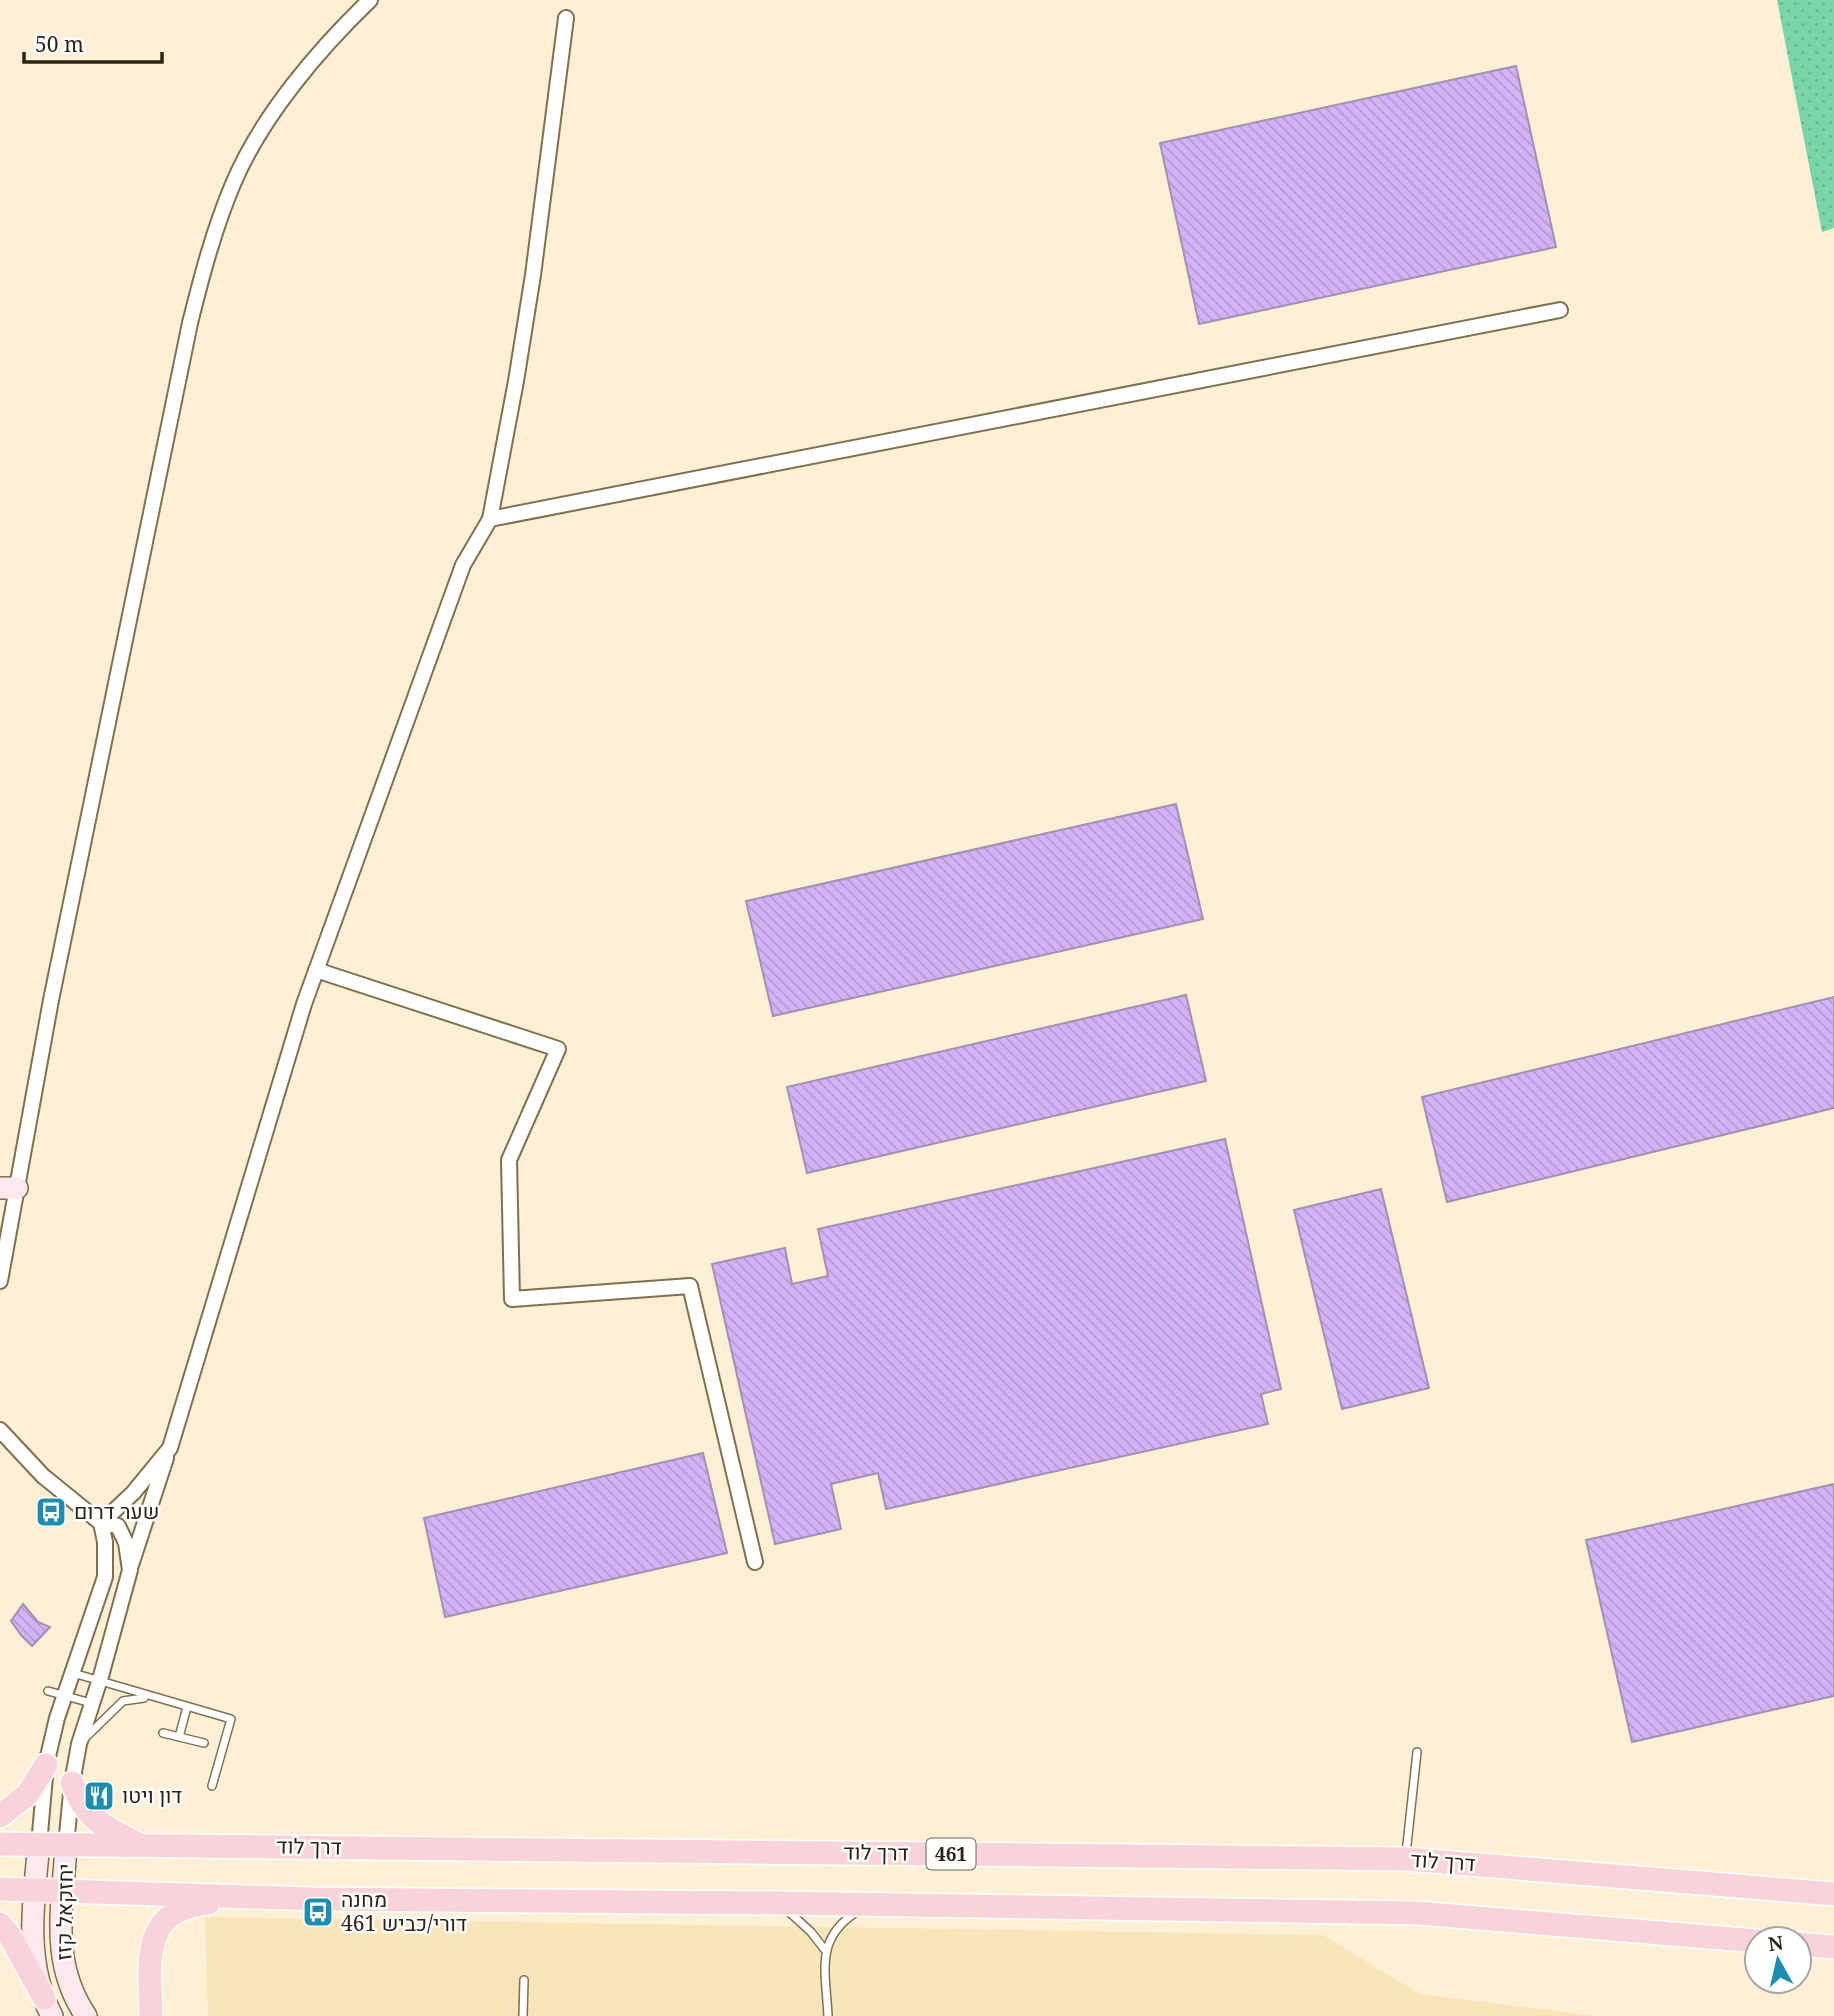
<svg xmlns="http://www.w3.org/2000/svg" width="1834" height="2016" viewBox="0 0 1834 2016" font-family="'Noto Serif',Heebo,serif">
<defs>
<pattern id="grass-dots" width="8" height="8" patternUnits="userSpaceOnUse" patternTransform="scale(1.75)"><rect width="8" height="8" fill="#79d6a6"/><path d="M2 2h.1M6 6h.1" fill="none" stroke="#69b88e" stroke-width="1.8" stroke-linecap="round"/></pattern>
<pattern id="building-back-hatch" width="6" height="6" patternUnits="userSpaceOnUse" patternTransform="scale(1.75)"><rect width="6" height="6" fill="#d4b2f6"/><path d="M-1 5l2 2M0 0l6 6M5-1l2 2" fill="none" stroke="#b699d2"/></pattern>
</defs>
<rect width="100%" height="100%" fill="#fdf0d4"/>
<path fill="#f9e5ba" d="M 205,1917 L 1323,1935 L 1420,1994 L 1596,2016 L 208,2016 Z"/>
<path fill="url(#grass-dots)" d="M 1777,0 L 1834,0 L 1834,228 L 1822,232 Z"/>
<path fill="url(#building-back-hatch)" stroke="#a191b2" stroke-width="2" d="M 1516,66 L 1556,247 L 1199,324 L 1160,143 Z
M 1176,804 L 1203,919 L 773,1016 L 746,901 Z
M 1186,995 L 1206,1081 L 807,1173 L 787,1087 Z
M 1834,997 L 1834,1108 L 1447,1202 L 1422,1097 Z
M 1225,1139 L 1281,1389 L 1261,1394 L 1268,1424 L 886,1509 L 878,1473 L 831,1484 L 841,1529 L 775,1544 L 712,1264 L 785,1248 L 792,1284 L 828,1276 L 818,1229 Z
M 1381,1189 L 1429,1388 L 1342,1409 L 1294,1210 Z
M 703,1453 L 727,1553 L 445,1617 L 424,1518 Z
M 1834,1484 L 1834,1696 L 1632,1742 L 1586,1540 Z
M 23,1604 L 38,1622 L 50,1627 L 32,1646 L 21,1635 L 11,1621 Z"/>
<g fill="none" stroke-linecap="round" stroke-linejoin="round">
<g stroke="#7f7050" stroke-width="10">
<path id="lane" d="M 73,1673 L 231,1719 L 212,1786
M 48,1691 L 91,1703
M 163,1733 L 204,1743
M 179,1737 L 187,1707
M 84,1739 L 123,1701 L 144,1698
M 1406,1854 L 1417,1752
M 787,1910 L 811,1932 L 825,1950
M 523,2016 L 524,1980
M 828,2016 C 826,1972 814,1938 858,1911"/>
</g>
<g stroke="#7f7050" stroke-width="18">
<path id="street" d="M 490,519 L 1560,310
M 316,970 L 558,1049 L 509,1160 L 512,1299 L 690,1286 L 755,1562
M 0,1281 L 51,1000 L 190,323 C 202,275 214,229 233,184 C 261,117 318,50 370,0
M 0,1430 L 43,1476 L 101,1523 L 118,1526 L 126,1543 L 130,1570 L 101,1676 L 79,1744 L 72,1783 L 66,1845
M 101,1523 L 133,1493 L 170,1448 L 304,1004 L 463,565 L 490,519 L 516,381 L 533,275 L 566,18
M 131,1565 L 166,1458
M 39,1845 L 46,1765 L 57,1718 L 105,1577 L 105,1542 L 101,1523"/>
</g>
<g stroke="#7f7050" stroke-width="24">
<path id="secondary" d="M 0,1188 L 17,1188
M 39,1845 C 33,1902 24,1964 52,2016
M 66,1845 C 63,1907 49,1961 86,2016"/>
</g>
<g stroke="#fff" stroke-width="26">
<path id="primary" d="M 72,1783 C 86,1820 103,1826 136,1843
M 0,1816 L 27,1795 L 46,1765
M 0,1844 L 1406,1859 L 1834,1894
M 0,1889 L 314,1899 L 778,1903 L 1418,1913 L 1757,1941
M 0,1924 L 10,1936 L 44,1998
M 1799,1944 L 1834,1947
M 151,2016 C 150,1964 139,1910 208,1903"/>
</g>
<use href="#lane" stroke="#fff" stroke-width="7"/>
<use href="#street" stroke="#fff" stroke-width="14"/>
<use href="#secondary" stroke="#fbe9ed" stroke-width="21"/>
<use href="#primary" stroke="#f8d4da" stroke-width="23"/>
</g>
<defs>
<g id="bus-square" transform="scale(1.575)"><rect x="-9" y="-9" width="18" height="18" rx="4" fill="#1c8db1" stroke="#fff"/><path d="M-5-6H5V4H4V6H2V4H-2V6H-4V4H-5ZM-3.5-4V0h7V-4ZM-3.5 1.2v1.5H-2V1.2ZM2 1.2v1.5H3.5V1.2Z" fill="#fff"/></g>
<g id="restaurant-square" transform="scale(1.575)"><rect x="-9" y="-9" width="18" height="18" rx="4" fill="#1c8db1" stroke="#fff"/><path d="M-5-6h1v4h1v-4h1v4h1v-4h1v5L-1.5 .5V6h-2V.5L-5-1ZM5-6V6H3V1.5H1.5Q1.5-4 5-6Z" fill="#fff"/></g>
</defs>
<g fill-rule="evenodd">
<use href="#bus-square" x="51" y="1512"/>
<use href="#restaurant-square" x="99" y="1796"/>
<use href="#bus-square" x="318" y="1912"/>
</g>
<g text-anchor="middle" stroke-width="5" stroke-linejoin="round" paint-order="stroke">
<rect fill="#fff" stroke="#6a665c" stroke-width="2" x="926.5" y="1838.5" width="49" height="31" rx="5"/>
<g font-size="19" font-weight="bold" fill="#2a2416">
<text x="951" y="1861">461</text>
</g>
<g font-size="21" fill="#2a2416" stroke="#fff" text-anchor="start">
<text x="74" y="1519">שער דרום</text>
<text x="122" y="1803">דון ויטו</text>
<text x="341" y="1907">מחנה<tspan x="341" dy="24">דורי/כביש 461</tspan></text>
</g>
<g font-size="21" fill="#2a2416" stroke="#fff">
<text transform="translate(309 1847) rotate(1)" y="7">דרך לוד</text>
<text transform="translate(876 1853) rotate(1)" y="7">דרך לוד</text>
<text transform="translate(1443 1862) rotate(4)" y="7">דרך לוד</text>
<text transform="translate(65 1912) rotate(-89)" y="7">יחזקאל קזז</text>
</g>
</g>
<g transform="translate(1778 1960) rotate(352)"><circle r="33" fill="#ffffff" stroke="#aaa7a2" stroke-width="2"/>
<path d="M0-5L12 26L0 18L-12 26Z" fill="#1c8db1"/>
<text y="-10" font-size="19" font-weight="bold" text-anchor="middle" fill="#2a2416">N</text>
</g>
<path d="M24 52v10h138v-10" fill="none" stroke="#2a2416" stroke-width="3.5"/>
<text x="35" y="52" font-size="21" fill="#2a2416" stroke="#ffffff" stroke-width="5" paint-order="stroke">50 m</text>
</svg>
